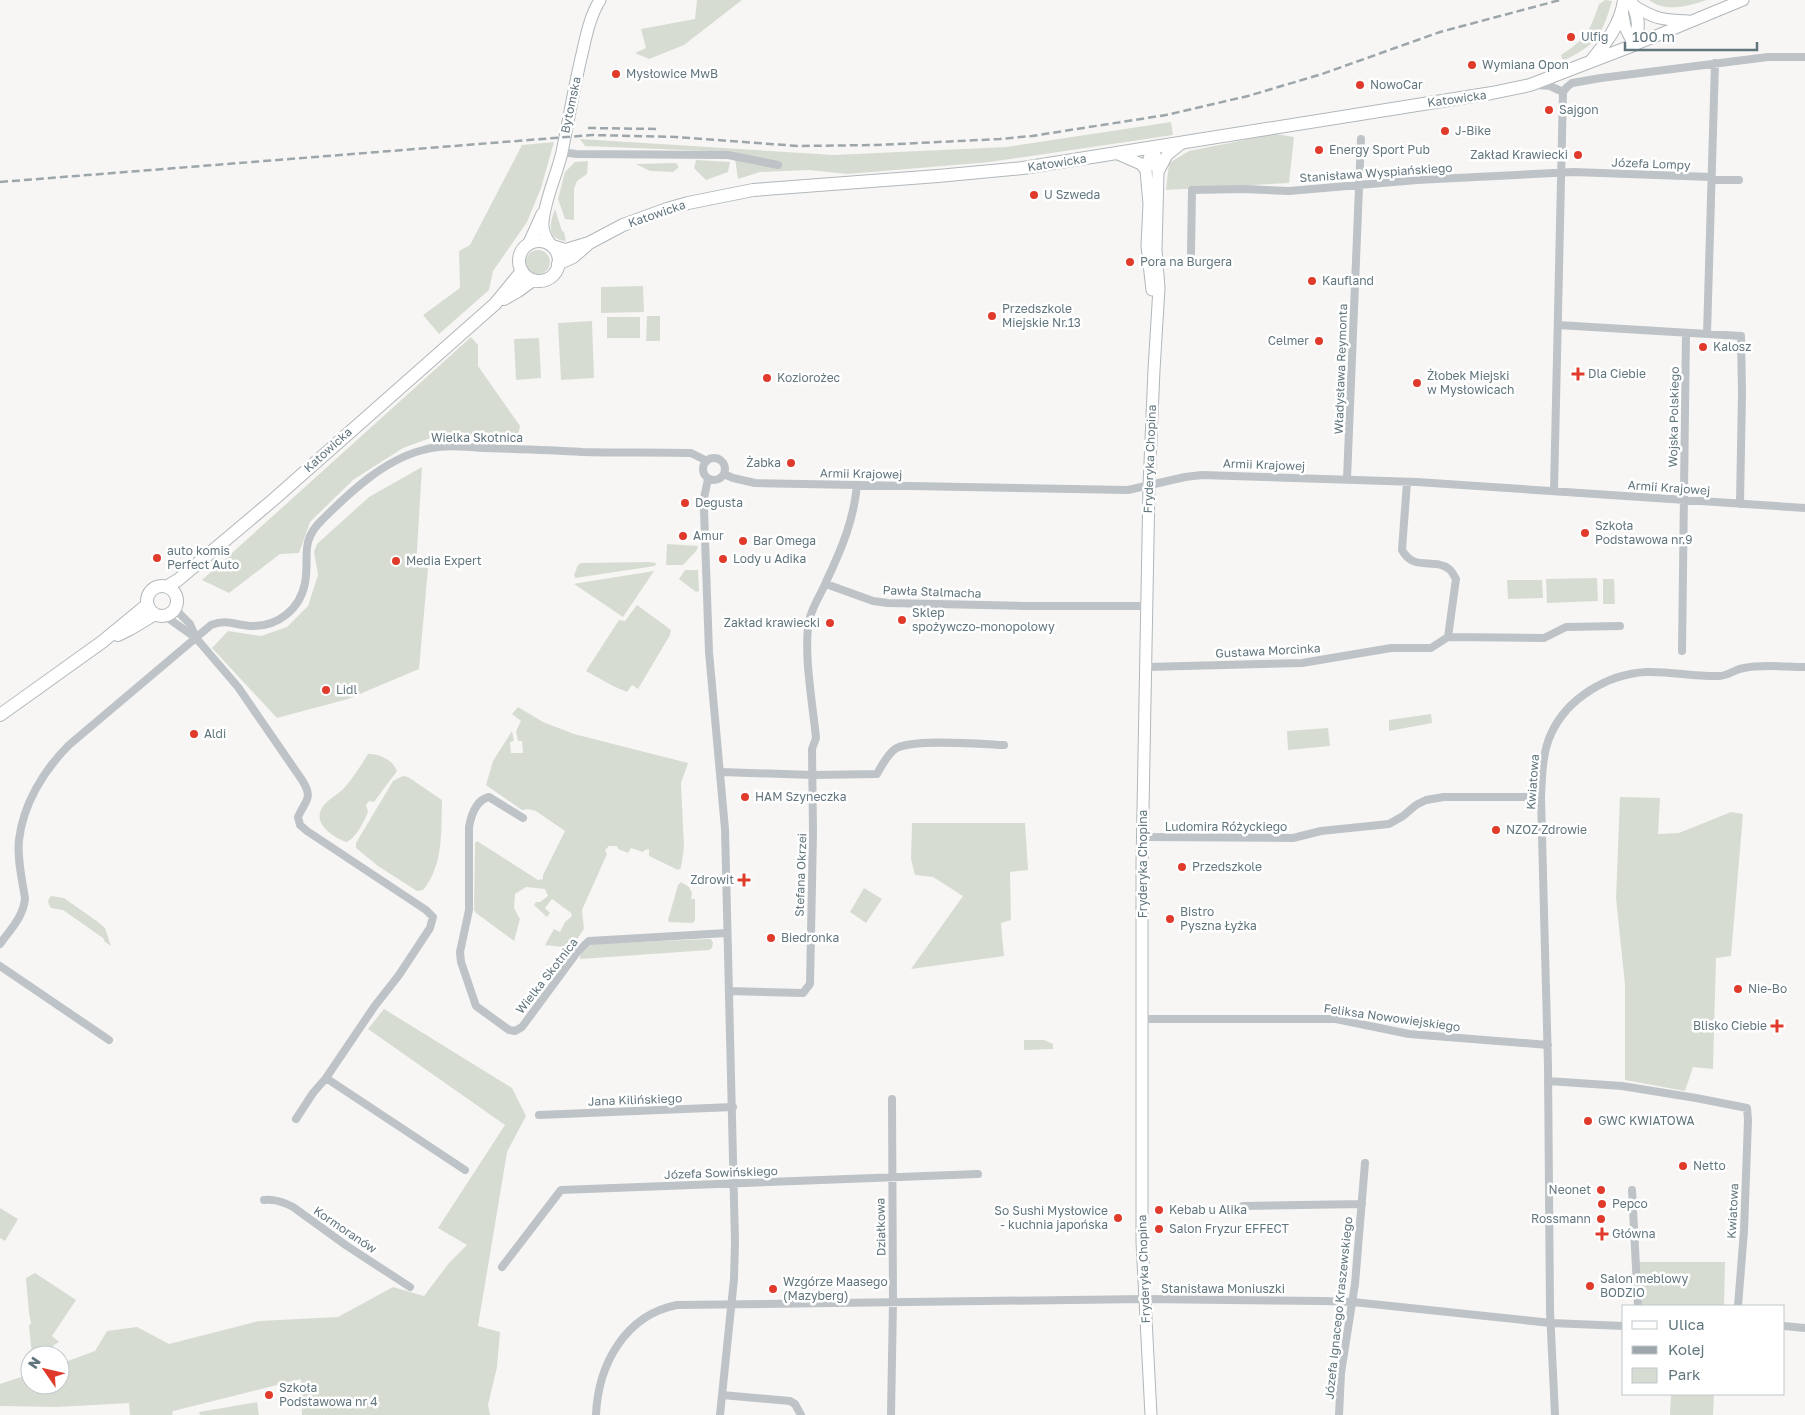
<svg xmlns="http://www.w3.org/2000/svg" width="1805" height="1415" viewBox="0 0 1805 1415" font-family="'Golos Text',sans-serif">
<rect width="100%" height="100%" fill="#f7f6f4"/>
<path fill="#d7dcd3" d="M 697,0 L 742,0 L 684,45 L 649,59 L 635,53 L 646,48 L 641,29 L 695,19 Z
M 1605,0 L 1612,1 C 1602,36 1596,45 1563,61 L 1561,55 C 1586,39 1590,31 1599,4 Z
M 1649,0 L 1707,0 C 1688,6 1666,13 1649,0 Z
M 1171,122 L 1173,135 L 990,162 L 848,174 L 809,170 L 760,172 L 738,179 L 734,152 L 585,146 L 580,139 L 834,155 L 1006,147 Z
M 1275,134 L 1294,137 L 1289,183 L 1166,190 L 1169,163 L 1189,151 Z
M 554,142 L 541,188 L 527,222 L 493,271 L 489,290 L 439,334 L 423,315 L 460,288 L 459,251 L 470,245 L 522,145 Z
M 696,160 L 730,162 L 728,172 L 706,180 L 694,168 Z
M 588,161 L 587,174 L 577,181 L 574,189 L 574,220 L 565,219 L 558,199 L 565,172 L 575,162 Z
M 676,163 L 679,167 L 673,172 L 650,171 L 636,164 Z
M 555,209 L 562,231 L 564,232 L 566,241 C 545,239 550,223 555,209 Z
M526 262a12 12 0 1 1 24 0a12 12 0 1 1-24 0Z
M 643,286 L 644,312 L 601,313 L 601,287 Z
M 647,316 L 660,316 L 660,341 L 646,341 Z
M 607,317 L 640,317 L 640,338 L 607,338 Z
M 592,321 L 594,378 L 561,380 L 558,323 Z
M 471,337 L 478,345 L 478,366 L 520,426 L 517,440 L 433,437 L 403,448 L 353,480 L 310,522 L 299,553 L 280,554 L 229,593 L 202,580 Z
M 539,338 L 541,378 L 516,380 L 514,339 Z
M 422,467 L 416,567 L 428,568 L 419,669 L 348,699 L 277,718 L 212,648 L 228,631 L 261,636 L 287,627 L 308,606 L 318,575 L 314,552 L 317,544 L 369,497 Z
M 667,544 L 698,546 L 697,550 L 683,565 L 666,565 Z
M 648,562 L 656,563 L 655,566 L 575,578 L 574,575 L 578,565 L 581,563 Z
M 685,570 L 698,570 L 699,591 L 696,592 L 679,579 Z
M 654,571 L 623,617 L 574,584 L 579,583 Z
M 1597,578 L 1598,601 L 1547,603 L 1546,579 Z
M 1603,579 L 1614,579 L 1615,604 L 1603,604 Z
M 1507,580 L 1542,580 L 1543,598 L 1508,599 Z
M 637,605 L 671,630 L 670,635 L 638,689 L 632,685 L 627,692 L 613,686 L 586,671 L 619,620 L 625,621 Z
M 518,707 L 543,722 L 574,734 L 688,763 L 681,783 L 684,847 L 681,868 L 678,870 L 649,856 L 649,849 L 645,850 L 643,852 L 631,848 L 628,853 L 618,849 L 617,846 L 609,846 L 605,850 L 607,854 L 582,910 L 584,929 L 571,948 L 545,945 L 554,929 L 560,932 L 565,922 L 572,916 L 571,913 L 552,899 L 545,908 L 550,913 L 547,917 L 534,905 L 536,902 L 540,902 L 548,896 L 545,889 L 526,887 L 515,894 L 514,908 L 520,919 L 514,941 L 476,913 L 474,910 L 475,843 L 477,841 L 538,880 L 543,879 L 543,875 L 565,831 L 536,811 L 528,809 L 522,810 L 486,785 L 493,761 L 512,731 L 514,741 L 510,742 L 511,753 L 523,753 L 522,741 L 518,741 L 516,731 L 521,721 L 512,714 Z
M 1431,714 L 1432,723 L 1389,731 L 1389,720 Z
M 1328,728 L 1330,746 L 1288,750 L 1287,731 Z
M 368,754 C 379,753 393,760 397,771 L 374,802 L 369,801 L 366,805 L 368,812 C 364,821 356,839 346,842 C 332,837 310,822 324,805 C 330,798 339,794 345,787 C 354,777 361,765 368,754 Z
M 403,776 L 408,777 L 442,800 C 441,830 444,865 423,890 L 417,891 L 378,866 L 356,848 L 356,843 L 393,781 Z
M 1620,797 L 1660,798 L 1658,834 L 1679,833 L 1731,812 L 1743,814 L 1731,956 L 1716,958 L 1713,1069 L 1693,1067 L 1685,1091 L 1625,1080 L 1625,985 L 1616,898 Z
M 912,823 L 1025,823 L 1028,870 L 1010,872 L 1011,920 L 1001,923 L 1004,956 L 911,969 L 963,896 L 933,877 L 915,875 L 911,859 Z
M 681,882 L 689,887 L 692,893 L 691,899 L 695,899 L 695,920 L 693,923 L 669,922 L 668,920 L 678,885 Z
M 864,888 L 882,899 L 866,923 L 850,912 Z
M 51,896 L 64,898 L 98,922 L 105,928 L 111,946 L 105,942 L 103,938 L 63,910 L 51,908 C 48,904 47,900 51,896 Z
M 706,939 L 711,939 L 713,943 L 712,948 L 709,950 L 580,959 L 580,954 L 593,944 Z
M 384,1009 L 512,1088 L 526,1116 L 507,1152 L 478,1326 L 500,1332 L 497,1367 L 488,1405 L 490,1415 L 302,1415 L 301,1379 L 173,1411 L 172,1415 L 130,1415 L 129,1403 L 57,1407 L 0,1406 L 0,1384 L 30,1374 L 30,1385 L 60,1385 L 60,1364 L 95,1351 L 107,1331 L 137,1327 L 169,1344 L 259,1321 L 338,1317 L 393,1287 L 424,1296 L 449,1263 L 467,1245 L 438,1228 L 505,1125 L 368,1029 Z
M 1024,1040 L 1044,1040 L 1053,1044 L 1053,1049 L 1024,1050 Z
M 0,1208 L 18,1219 L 5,1241 L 0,1238 Z
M 1639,1262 L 1725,1262 L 1724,1306 L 1642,1306 Z
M 35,1273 L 76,1300 L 52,1336 L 59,1342 L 54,1345 L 47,1355 L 32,1355 L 29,1326 L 31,1323 L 29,1313 L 26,1278 Z
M 1671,1394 L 1714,1394 L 1713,1415 L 1670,1415 Z
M 257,1402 L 259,1415 L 200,1415 L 199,1412 Z"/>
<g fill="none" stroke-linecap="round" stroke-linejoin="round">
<g stroke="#b0b7ba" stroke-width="13">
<path id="secondary" d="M 1634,6 C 1655,19 1663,20 1688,21
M 1622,10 L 1625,27 L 1634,45 L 1743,0
M 1152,148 L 1146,170 L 1149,204 L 1147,246 L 1152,290
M 1118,154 L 1141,164 L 1146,170
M 1158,172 L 1167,155 L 1182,143
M 528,245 L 542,214
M 552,246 C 546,239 542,232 543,222 C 545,198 557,175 562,152 C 569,119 574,87 582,54 C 586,36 590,16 600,0
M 1151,1415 L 1142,1242 L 1142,863 L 1149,486 L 1154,370 L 1159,288 L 1156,250 L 1158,172 L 1154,148"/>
</g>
<g stroke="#b1b7ba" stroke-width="14">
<path id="primary" d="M 1591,61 C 1606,43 1621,24 1624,0
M519 261a20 20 0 1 1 40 0a20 20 0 1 1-40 0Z
M 552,246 L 565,250 L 569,249 L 589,243 L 623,225 L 667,209 L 688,203 L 753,190 L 938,176 L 1023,168 L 1492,93 L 1530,85 L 1634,45 C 1640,28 1639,15 1630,0
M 558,264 L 573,257 L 587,245
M 504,299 L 518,291 L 533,280
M147 601a15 15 0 1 1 30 0a15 15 0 1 1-30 0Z
M 168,586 L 178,580 L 273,500 L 495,304 L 522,271
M 118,635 L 130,629 L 155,614
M 0,715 L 102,642 L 147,605"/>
</g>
<path stroke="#bdc3c6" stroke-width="8" d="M 1537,85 L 1550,86 L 1563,92
M 1563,92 L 1567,87 L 1572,83 L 1601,78 L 1768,57 L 1805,57
M 562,152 L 576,154 L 728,155 L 778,165
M 1191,253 L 1192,190 L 1244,189 L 1289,191 L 1417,180 L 1573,172 L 1711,177 L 1716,180 L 1739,180
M 1558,325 L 1741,336 L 1742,393 L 1740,504
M 1707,334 L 1715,63
M703 469a11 11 0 1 1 22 0a11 11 0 1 1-22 0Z
M 724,474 L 733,478 L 755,483 L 1128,490 L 1185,477 L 1202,475 L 1417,482 L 1805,508
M 708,479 L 704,498 L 704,510 L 709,652 L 725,829 L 735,1242 L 734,1279 L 720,1415
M 1347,479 L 1361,139
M 1554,490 L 1563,92
M 826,584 L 873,601 L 888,603 L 1024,606 L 1147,606
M 177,606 L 179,613 L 190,624 L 196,638
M 165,616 L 196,638 L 238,687 L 302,780 C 314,799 305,800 298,817 L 300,825 L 307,831 L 426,910 L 433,917 L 430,928 L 399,975 L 374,1007 L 326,1078 L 313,1093 L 296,1119
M 1448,637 L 1544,638 L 1566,627 L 1620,626
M 1682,651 L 1686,333
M 1146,667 L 1302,663 L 1391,648 L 1431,648 L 1448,637 L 1456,579 C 1454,576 1452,571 1449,569 C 1433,557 1414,572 1402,550 L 1407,482
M 721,772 L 813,775 L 877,774 C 882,765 887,755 895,749 C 910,738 982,744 1004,745
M 523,818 L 489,797 C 476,800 471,816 469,827 L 469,910 L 460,952 L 461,962 L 476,1006 L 509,1030 L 515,1031 L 522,1027 L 578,951 L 589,941 L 727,933
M 1143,837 L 1293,838 L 1321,831 L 1389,824 L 1403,816 L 1416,805 L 1426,800 L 1444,797 L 1541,797
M 0,944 C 10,930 24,916 25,898 C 22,879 17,859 19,840 C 23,804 44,770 69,745 L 211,625 C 227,619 235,625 251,626 C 278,627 300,609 305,583 C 310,557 299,542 322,520 C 350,492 384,460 423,450 C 442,444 464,447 484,448 C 516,449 549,450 582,452 C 618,453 655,452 691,453 L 707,461
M 0,966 L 109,1040
M 729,991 L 803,993 L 810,984 L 813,832 L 812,749 L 816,738 C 813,706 802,647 810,617 C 814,604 821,594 826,582 C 841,550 854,520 857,485
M 1142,1019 L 1336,1019 L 1409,1034 L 1548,1045
M 326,1078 L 465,1170
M 1548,1081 L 1622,1086 L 1696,1098 L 1747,1108 L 1748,1120 L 1744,1231 L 1738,1306
M 539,1115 L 733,1107
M 1632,1190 L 1638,1306
M 264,1200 C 275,1199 283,1202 293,1207 L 347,1246 L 410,1287
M 1243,1206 L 1362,1204
M 502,1267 L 561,1190 L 978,1174
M 1784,1326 L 1805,1328
M 722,1395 L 790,1401 L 795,1404 L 801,1415
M 596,1415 C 598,1365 625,1315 677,1305 L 1144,1299 L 1324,1301 L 1353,1302 L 1551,1323 L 1624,1326
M 891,1415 L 893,1302 L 892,1099
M 1339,1415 L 1341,1373 L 1355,1284 L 1365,1163
M 1555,1415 L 1550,1311 L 1548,1066 L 1541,797 C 1542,777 1542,753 1551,734 C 1567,698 1608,674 1646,672 C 1670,671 1695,677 1719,676 C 1728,676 1735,669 1744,668 C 1761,664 1787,667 1805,667"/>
<use href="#secondary" stroke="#fff" stroke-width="11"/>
<use href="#primary" stroke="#fff" stroke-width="12"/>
<path stroke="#9da6aa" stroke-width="2.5" stroke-dasharray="8 4" stroke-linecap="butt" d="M 588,128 L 658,129
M 0,182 L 592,135 L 676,137 L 798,146 L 878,145 L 1000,139 L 1032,136 L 1166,115 L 1248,96 L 1322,74 L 1440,32 L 1560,0"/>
</g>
<g fill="#e03a2b" stroke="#fff" stroke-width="2">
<circle cx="1571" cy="37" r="5"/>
<circle cx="1472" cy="65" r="5"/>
<circle cx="616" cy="74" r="5"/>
<circle cx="1360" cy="85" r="5"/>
<circle cx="1549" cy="110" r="5"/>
<circle cx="1445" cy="131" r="5"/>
<circle cx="1319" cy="150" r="5"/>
<circle cx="1578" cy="155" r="5"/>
<circle cx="1034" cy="195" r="5"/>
<circle cx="1130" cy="262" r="5"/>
<circle cx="1312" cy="281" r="5"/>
<circle cx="992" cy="316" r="5"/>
<circle cx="1319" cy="341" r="5"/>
<circle cx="1703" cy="347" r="5"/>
<path d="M1575.5 366.5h5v5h5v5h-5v5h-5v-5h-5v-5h5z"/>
<circle cx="767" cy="378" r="5"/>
<circle cx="1417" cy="383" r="5"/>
<circle cx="791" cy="463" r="5"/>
<circle cx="685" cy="503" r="5"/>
<circle cx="1585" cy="533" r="5"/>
<circle cx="683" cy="536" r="5"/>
<circle cx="743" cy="541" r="5"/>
<circle cx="157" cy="558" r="5"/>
<circle cx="723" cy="559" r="5"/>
<circle cx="396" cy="561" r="5"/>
<circle cx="902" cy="620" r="5"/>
<circle cx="830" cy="623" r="5"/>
<circle cx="326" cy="690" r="5"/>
<circle cx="194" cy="734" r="5"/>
<circle cx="745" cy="797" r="5"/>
<circle cx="1496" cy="830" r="5"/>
<circle cx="1182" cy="867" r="5"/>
<path d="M741.5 872.5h5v5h5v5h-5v5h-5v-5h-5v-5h5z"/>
<circle cx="1170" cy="919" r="5"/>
<circle cx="771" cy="938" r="5"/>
<circle cx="1738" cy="989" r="5"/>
<path d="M1774.5 1018.5h5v5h5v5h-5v5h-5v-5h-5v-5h5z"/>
<circle cx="1588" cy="1121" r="5"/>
<circle cx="1683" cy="1166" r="5"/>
<circle cx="1601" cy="1190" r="5"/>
<circle cx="1602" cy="1204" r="5"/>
<circle cx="1159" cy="1210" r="5"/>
<circle cx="1118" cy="1218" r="5"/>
<circle cx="1601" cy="1219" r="5"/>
<circle cx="1159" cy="1229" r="5"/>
<path d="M1599.5 1226.5h5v5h5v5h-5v5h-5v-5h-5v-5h5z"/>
<circle cx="1590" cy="1286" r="5"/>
<circle cx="773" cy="1289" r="5"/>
<circle cx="269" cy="1395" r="5"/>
</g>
<g text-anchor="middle" stroke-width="5" stroke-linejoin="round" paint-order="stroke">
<g font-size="12" fill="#62767e" stroke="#fff" text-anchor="start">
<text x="1581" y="41">Ulfig</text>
<text x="1482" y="69">Wymiana Opon</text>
<text x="626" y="78">Mysłowice MwB</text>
<text x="1370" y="89">NowoCar</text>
<text x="1559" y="114">Sajgon</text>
<text x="1455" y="135">J-Bike</text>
<text x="1329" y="154">Energy Sport Pub</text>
<text x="1568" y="159" text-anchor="end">Zakład Krawiecki</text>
<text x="1044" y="199">U Szweda</text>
<text x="1140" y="266">Pora na Burgera</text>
<text x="1322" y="285">Kaufland</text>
<text x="1002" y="313">Przedszkole<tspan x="1002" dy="14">Miejskie Nr.13</tspan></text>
<text x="1309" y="345" text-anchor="end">Celmer</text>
<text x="1713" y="351">Kalosz</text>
<text x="1588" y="378">Dla Ciebie</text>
<text x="1427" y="380">Żłobek Miejski<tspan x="1427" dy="14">w Mysłowicach</tspan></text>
<text x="777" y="382">Koziorożec</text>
<text x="781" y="467" text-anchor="end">Żabka</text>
<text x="695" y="507">Degusta</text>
<text x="1595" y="530">Szkoła<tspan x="1595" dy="14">Podstawowa nr.9</tspan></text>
<text x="693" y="540">Amur</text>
<text x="753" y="545">Bar Omega</text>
<text x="167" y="555">auto komis<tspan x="167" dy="14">Perfect Auto</tspan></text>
<text x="733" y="563">Lody u Adika</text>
<text x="406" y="565">Media Expert</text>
<text x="912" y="617">Sklep<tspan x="912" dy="14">spożywczo-monopolowy</tspan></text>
<text x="820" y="627" text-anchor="end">Zakład krawiecki</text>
<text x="336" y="694">Lidl</text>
<text x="204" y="738">Aldi</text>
<text x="755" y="801">HAM Szyneczka</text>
<text x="1506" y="834">NZOZ Zdrowie</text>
<text x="1192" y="871">Przedszkole</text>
<text x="734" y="884" text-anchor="end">Zdrowit</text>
<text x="1180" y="916">Bistro<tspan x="1180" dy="14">Pyszna Łyżka</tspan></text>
<text x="781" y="942">Biedronka</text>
<text x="1748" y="993">Nie-Bo</text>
<text x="1767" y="1030" text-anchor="end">Blisko Ciebie</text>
<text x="1598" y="1125">GWC KWIATOWA</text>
<text x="1693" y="1170">Netto</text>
<text x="1591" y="1194" text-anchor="end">Neonet</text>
<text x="1612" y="1208">Pepco</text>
<text x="1169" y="1214">Kebab u Alika</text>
<text x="1108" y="1215" text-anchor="end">So Sushi Mysłowice<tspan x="1108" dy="14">- kuchnia japońska</tspan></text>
<text x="1591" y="1223" text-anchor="end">Rossmann</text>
<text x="1169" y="1233">Salon Fryzur EFFECT</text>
<text x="1612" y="1238">Główna</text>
<text x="1600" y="1283">Salon meblowy<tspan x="1600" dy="14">BODZIO</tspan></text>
<text x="783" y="1286">Wzgórze Maasego<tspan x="783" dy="14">(Mazyberg)</tspan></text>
<text x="279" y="1392">Szkoła<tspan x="279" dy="14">Podstawowa nr 4</tspan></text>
</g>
<g font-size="12" fill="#62767e" stroke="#fff">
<text transform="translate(1457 99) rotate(-8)" y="4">Katowicka</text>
<text transform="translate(571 105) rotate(-78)" y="4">Bytomska</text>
<text transform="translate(1057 163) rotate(-9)" y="4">Katowicka</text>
<text transform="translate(1651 164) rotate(2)" y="4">Józefa Lompy</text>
<text transform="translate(1376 173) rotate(-4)" y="4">Stanisława Wyspiańskiego</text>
<text transform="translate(657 214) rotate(-19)" y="4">Katowicka</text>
<text transform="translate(1341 369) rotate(-88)" y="4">Władysława Reymonta</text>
<text transform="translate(1674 417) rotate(-89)" y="4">Wojska Polskiego</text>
<text x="477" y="442">Wielka Skotnica</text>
<text transform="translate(328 450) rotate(-42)" y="4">Katowicka</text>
<text transform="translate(1150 459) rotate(-88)" y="4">Fryderyka Chopina</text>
<text transform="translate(1264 465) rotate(2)" y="4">Armii Krajowej</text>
<text transform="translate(861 474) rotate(1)" y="4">Armii Krajowej</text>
<text transform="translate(1669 488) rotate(4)" y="4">Armii Krajowej</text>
<text transform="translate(932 592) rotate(2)" y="4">Pawła Stalmacha</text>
<text transform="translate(1268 651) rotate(-3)" y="4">Gustawa Morcinka</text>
<text transform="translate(1533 782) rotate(-86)" y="4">Kwiatowa</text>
<text x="1226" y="831">Ludomira Różyckiego</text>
<text transform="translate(1143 864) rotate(-90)" y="4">Fryderyka Chopina</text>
<text transform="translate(801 875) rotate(-88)" y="4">Stefana Okrzei</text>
<text transform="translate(547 976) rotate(-52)" y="4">Wielka Skotnica</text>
<text transform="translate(1392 1018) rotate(8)" y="4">Feliksa Nowowiejskiego</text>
<text transform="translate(635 1100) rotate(-2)" y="4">Jana Kilińskiego</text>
<text transform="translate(721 1173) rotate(-2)" y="4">Józefa Sowińskiego</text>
<text transform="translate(1733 1211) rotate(-87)" y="4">Kwiatowa</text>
<text transform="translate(881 1227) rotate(-91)" y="4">Działkowa</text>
<text transform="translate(345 1230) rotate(34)" y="4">Kormoranów</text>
<text transform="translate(1144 1269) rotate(-92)" y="4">Fryderyka Chopina</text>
<text x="1223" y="1293">Stanisława Moniuszki</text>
<text transform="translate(1339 1308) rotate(-84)" y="4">Józefa Ignacego Kraszewskiego</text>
</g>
</g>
<rect x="1622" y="1305" width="162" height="90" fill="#ffffff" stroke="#c0c8cb"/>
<rect x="1632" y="1321" width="25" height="8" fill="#ffffff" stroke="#c0c8cb"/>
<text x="1668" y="1330" font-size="15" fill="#62767e">Ulica</text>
<rect x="1632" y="1346" width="25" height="8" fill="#9da6aa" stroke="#c0c8cb"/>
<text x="1668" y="1355" font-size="15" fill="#62767e">Kolej</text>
<rect x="1632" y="1368" width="25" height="15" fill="#d7dcd3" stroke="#c0c8cb"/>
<text x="1668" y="1380" font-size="15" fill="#62767e">Park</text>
<g transform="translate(45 1370) rotate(304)"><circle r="24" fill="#ffffff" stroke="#c0c8cb"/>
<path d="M0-4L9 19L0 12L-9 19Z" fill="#e03a2b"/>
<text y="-8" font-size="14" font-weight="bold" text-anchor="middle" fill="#62767e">N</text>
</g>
<path d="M1625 42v8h132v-8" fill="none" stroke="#62767e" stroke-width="2.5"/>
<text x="1632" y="42" font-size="15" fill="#62767e" stroke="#ffffff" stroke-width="4" paint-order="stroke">100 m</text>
</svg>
